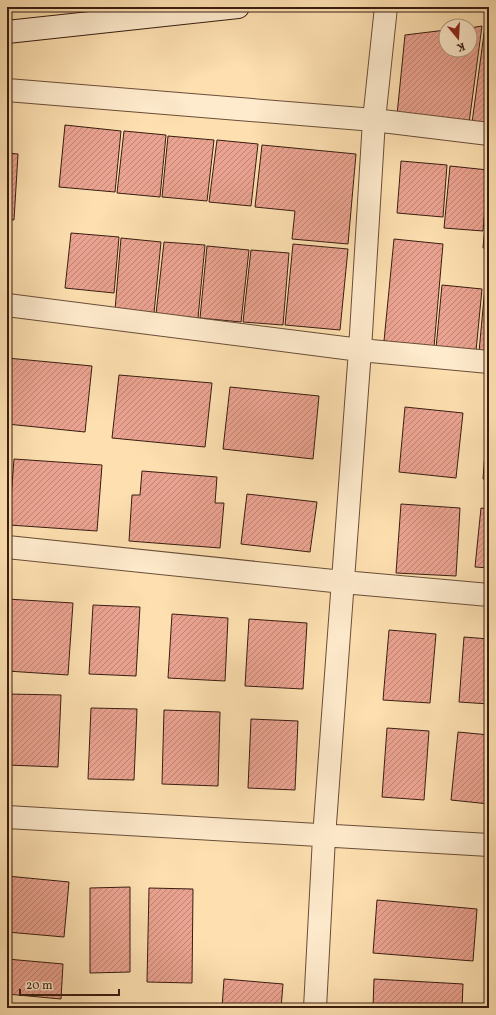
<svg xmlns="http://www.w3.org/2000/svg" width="496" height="1015" viewBox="0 0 496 1015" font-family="Vollkorn,serif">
<defs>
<pattern id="building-hatch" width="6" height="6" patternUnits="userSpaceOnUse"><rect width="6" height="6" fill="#eba391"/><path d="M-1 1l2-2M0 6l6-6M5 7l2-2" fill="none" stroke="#bf8475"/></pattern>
</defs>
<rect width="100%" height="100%" fill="#fddfb0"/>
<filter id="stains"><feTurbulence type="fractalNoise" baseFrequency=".005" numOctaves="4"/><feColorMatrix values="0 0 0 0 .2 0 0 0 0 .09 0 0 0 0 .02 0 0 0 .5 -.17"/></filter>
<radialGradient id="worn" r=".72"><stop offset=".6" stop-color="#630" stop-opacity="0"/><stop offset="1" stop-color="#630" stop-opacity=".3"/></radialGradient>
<path fill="url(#building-hatch)" stroke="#391d10" d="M 482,26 L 469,123 L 397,115 L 405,35 L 446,30 L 446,50 L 470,50 L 470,28 Z
M 485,26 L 489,26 L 489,124 L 472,123 Z
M 65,125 L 121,131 L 115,192 L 59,187 Z
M 124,131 L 166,135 L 160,197 L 117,193 Z
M 168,136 L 214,140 L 207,201 L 162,197 Z
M 217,140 L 258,144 L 251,206 L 209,202 Z
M 262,145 L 356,154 L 348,244 L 292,239 L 295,211 L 255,207 Z
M 7,153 L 18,154 L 14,220 L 7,219 Z
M 401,161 L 447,165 L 443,217 L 397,213 Z
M 450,166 L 488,170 L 483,231 L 444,228 Z
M 489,180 L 489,248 L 483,248 Z
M 71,233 L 119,237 L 114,293 L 65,288 Z
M 121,238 L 161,242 L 154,313 L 115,310 Z
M 394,239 L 443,244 L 434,347 L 384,341 Z
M 164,242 L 205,245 L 198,318 L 156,314 Z
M 293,244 L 348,249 L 340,330 L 285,325 Z
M 207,246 L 249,250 L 241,322 L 200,318 Z
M 251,250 L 289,253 L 283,325 L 243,322 Z
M 486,276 L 489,276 L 489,353 L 479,352 Z
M 442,285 L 482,289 L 476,351 L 436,348 Z
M 7,358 L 92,366 L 85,432 L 7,424 Z
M 119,375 L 212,383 L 205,447 L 112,438 Z
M 230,387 L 319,396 L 313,459 L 223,449 Z
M 405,407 L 463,413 L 456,478 L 399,472 Z
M 488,413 L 489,414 L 489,480 L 483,479 Z
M 14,459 L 102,465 L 97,531 L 9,525 Z
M 142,471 L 217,477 L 215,503 L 224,503 L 220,548 L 129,541 L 132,495 L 140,495 Z
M 247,494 L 317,502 L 310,552 L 241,544 Z
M 401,504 L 460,508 L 456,576 L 396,573 Z
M 481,508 L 489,509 L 489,568 L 475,567 Z
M 7,599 L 73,603 L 68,675 L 7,671 Z
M 93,605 L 140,607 L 136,676 L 89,674 Z
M 172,614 L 228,618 L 225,681 L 168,678 Z
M 249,619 L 307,623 L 303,689 L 245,686 Z
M 389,630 L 436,634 L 430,703 L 383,700 Z
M 464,637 L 489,639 L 489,704 L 459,702 Z
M 7,694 L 61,695 L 58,767 L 7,765 Z
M 91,708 L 137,709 L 134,780 L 88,779 Z
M 164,710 L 220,712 L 218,786 L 162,784 Z
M 251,719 L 298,721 L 295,790 L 248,788 Z
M 387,728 L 429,731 L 424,800 L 382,797 Z
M 458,732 L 489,735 L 489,804 L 451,800 Z
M 7,876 L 69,882 L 64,937 L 7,932 Z
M 130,887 L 130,972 L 90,973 L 90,888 Z
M 149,888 L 193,889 L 192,983 L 147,982 Z
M 377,900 L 477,909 L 473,961 L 373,953 Z
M 7,959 L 63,964 L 61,999 L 7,994 Z
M 224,979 L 283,984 L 281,1008 L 222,1008 Z
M 374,979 L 463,984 L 462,1008 L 373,1008 Z"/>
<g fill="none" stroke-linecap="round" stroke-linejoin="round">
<g stroke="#6a4e38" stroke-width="24">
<path id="street" d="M 7,90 L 374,120 L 489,134
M 7,305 L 360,350 L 489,362
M 7,547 L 343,582 L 489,595
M 7,817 L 489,845
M 315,1008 L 324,837 L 360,350 L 374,120 L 386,7"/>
</g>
<g stroke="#391d10" stroke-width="24">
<path id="secondary" d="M 7,32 L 238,7"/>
</g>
<use href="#street" stroke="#feeacc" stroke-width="22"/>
<use href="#secondary" stroke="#feeacc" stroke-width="22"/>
</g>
<rect width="496" height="1015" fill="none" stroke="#fddfb0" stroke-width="24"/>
<rect x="8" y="8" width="480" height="999" fill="none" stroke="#391d10" stroke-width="2"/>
<rect x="12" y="12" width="472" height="991" fill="none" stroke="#391d10"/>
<g transform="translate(458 38) rotate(162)"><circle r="19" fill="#feeacc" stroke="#af9881"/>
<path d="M0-3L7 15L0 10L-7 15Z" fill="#8f2418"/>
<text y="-6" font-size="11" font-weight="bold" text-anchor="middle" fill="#391d10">K</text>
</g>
<path d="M20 989v6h99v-6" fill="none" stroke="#391d10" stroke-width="2"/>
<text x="26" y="989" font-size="12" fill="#391d10" stroke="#feeacc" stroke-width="3" paint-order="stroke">20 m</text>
<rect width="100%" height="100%" filter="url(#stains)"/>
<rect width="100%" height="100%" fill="url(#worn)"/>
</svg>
